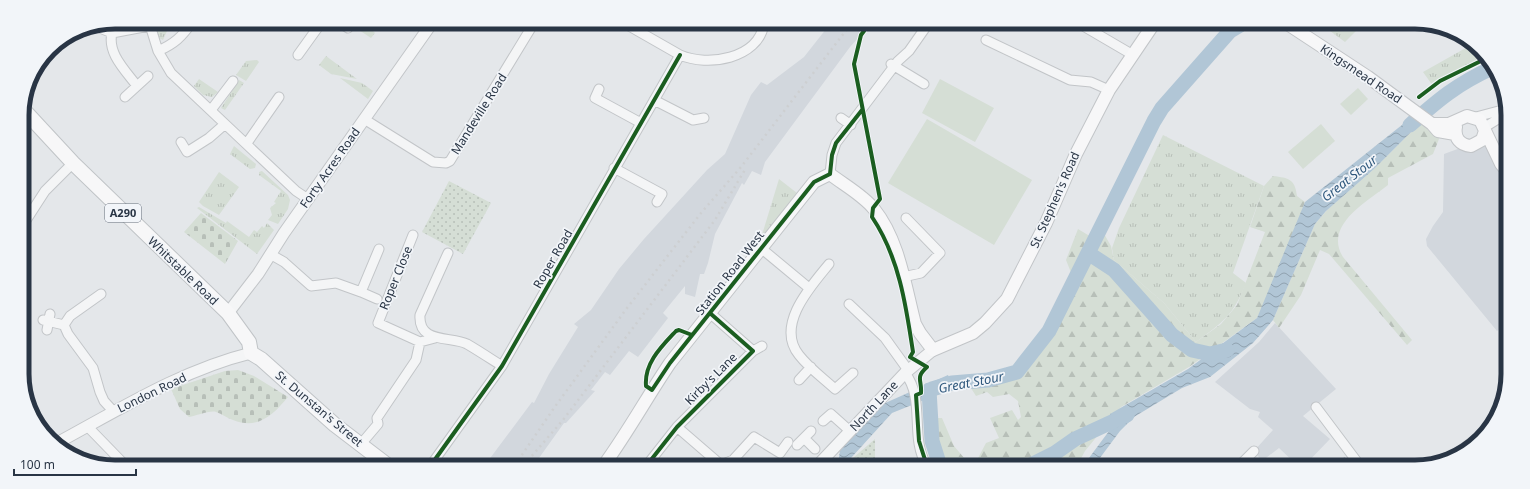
<svg xmlns="http://www.w3.org/2000/svg" width="1530" height="489" viewBox="0 0 1530 489" font-family="'Noto Sans',sans-serif">
<defs>
<pattern id="grass-tufts" width="24" height="20" patternUnits="userSpaceOnUse"><rect width="24" height="20" fill="#d5ded5"/><path d="M3 7l-1-3M5 7V3M7 7l1-3M15 17l-1-3M17 17v-4M19 17l1-3" fill="none" stroke="#b7bfb8"/></pattern>
<pattern id="forest-firs" width="22" height="20" patternUnits="userSpaceOnUse"><rect width="22" height="20" fill="#d5ded5"/><path d="M5 1l3.5 6h-7zM16 11l3.5 6h-7z" fill="#b7bfb8"/></pattern>
<pattern id="cemetery-stones" width="16" height="16" patternUnits="userSpaceOnUse"><rect width="16" height="16" fill="#d5ded5"/><path d="M2 7V4a2 2 0 0 1 4 0v3zM10 15v-3a2 2 0 0 1 4 0v3z" fill="#b7bfb8"/></pattern>
<pattern id="garden-dots" width="8" height="8" patternUnits="userSpaceOnUse"><rect width="8" height="8" fill="#d5ded5"/><path d="M2 2h.1M6 6h.1" fill="none" stroke="#b7bfb8" stroke-width="1.8" stroke-linecap="round"/></pattern>
<pattern id="water-waves" width="16" height="10" patternUnits="userSpaceOnUse"><rect width="16" height="10" fill="#b1c6d6"/><path d="M0 5q4-4 8 0t8 0" fill="none" stroke="#90a2af"/></pattern>
</defs>
<rect width="100%" height="100%" fill="#e4e7ea"/>
<path fill="#d2d7dd" d="M 830,24 L 867,24 L 859,37 L 850,47 L 765,162 L 761,175 L 752,171 L 744,185 L 742,183 L 715,234 L 708,263 L 704,274 L 700,274 L 695,297 L 685,294 L 685,286 L 663,313 L 668,318 L 638,357 L 629,351 L 610,375 L 605,372 L 591,390 L 595,391 L 566,423 L 564,423 L 534,465 L 485,465 L 532,402 L 534,403 L 549,374 L 578,327 L 574,324 L 591,310 L 619,269 L 644,239 L 707,170 L 725,154 L 751,95 L 761,82 L 767,85 L 804,57 Z
M 1482,140 L 1506,170 L 1505,325 L 1497,331 L 1427,246 L 1426,239 L 1433,226 L 1443,212 L 1444,154 Z
M 1275,323 L 1336,389 L 1303,416 L 1330,439 L 1303,467 L 1299,467 L 1279,448 L 1262,461 L 1254,451 L 1273,430 L 1258,417 L 1260,412 L 1250,409 L 1215,382 L 1259,342 Z"/>
<path fill="url(#grass-tufts)" d="M 152,22 L 166,22 L 162,28 L 167,31 L 163,40 L 157,37 Z
M 360,23 L 379,23 L 373,31 L 375,33 L 371,38 L 356,28 Z
M 1322,25 L 1378,25 L 1378,29 L 1360,27 L 1345,42 Z
M 1471,45 L 1485,54 L 1487,58 L 1433,86 L 1423,72 Z
M 326,56 L 357,79 L 331,74 L 319,65 Z
M 257,60 L 259,62 L 246,81 L 236,75 L 246,61 Z
M 340,78 L 362,83 L 373,91 L 368,99 Z
M 199,79 L 218,92 L 212,97 L 203,95 L 194,86 Z
M 239,80 L 244,83 L 225,110 L 221,108 Z
M 1163,135 L 1264,186 L 1233,273 L 1246,283 C 1233,316 1223,322 1196,342 L 1164,303 L 1114,260 L 1112,248 L 1119,228 Z
M 234,146 L 256,164 L 255,168 L 250,169 L 230,154 Z
M 262,171 L 288,195 L 290,200 L 288,209 L 278,224 L 268,220 L 272,215 L 270,208 L 276,203 L 274,202 L 281,191 L 259,175 L 259,172 Z
M 219,172 L 239,187 L 219,215 L 203,206 L 199,202 Z
M 779,179 L 797,193 L 751,251 L 750,245 L 761,238 Z
M 199,207 L 226,223 L 227,221 L 249,237 L 254,230 L 257,232 L 262,226 L 264,228 L 267,223 L 274,230 L 257,254 L 197,208 Z"/>
<path fill="url(#forest-firs)" d="M 1425,118 L 1438,131 L 1439,139 L 1433,154 L 1388,178 L 1388,185 C 1368,201 1323,225 1343,257 L 1412,340 L 1407,345 L 1329,254 L 1320,250 L 1301,295 L 1279,328 L 1273,320 L 1315,224 L 1328,209 L 1374,169 Z
M 1273,176 C 1289,178 1295,179 1297,196 L 1305,202 L 1285,258 L 1257,318 L 1189,367 L 1121,407 L 1085,451 L 1077,466 L 944,466 L 934,440 L 932,418 L 942,418 L 954,446 L 965,459 L 977,460 L 986,443 L 999,438 L 990,418 L 1012,410 L 1018,420 L 1021,417 L 1018,401 L 1009,394 L 993,397 L 987,392 L 976,396 L 969,385 L 995,382 L 1020,374 L 1056,333 L 1066,299 L 1076,285 L 1066,260 L 1078,229 L 1098,241 L 1103,232 L 1111,246 L 1114,260 L 1164,303 L 1196,342 L 1221,324 L 1237,305 L 1265,232 L 1250,227 L 1264,186 Z"/>
<path fill="url(#cemetery-stones)" d="M 201,213 L 238,241 L 225,264 L 184,232 Z
M 238,370 L 254,376 L 288,397 C 273,415 258,430 233,420 C 227,418 222,414 216,412 C 210,410 196,416 189,417 L 180,409 L 171,389 L 225,371 Z"/>
<path fill="#d5ded5" d="M 940,79 L 994,108 L 975,142 L 922,113 Z
M 1358,88 L 1368,99 L 1351,115 L 1340,104 Z
M 927,119 L 1032,180 L 994,245 L 888,183 Z
M 1321,124 L 1335,141 L 1303,169 L 1288,152 Z"/>
<path fill="url(#garden-dots)" d="M 449,181 L 491,203 L 463,254 L 422,232 Z
M 875,439 L 875,466 L 852,466 L 853,458 Z"/>
<path fill="url(#water-waves)" d="M 1417,113 L 1425,118 L 1374,169 L 1326,211 L 1315,224 L 1273,320 L 1253,343 L 1210,377 L 1182,388 L 1134,417 L 1120,431 L 1094,466 L 1083,466 L 1109,431 L 1110,414 L 1188,369 L 1257,318 L 1305,202 Z
M 948,375 L 954,388 L 892,413 L 851,458 L 850,466 L 838,465 L 840,450 L 883,404 Z"/>
<g fill="none" stroke-linecap="round" stroke-linejoin="round">
<path stroke="#b1c6d6" stroke-width="15" d="M 1410,125 C 1438,100 1457,84 1492,68
M 1088,253 L 1114,270 L 1172,335 L 1192,350 L 1210,354 L 1227,350
M 932,389 L 952,383 L 988,380 L 1017,372 L 1049,331 L 1154,121 L 1162,108 L 1230,31 L 1240,25
M 929,390 L 932,441 L 940,466
M 1029,466 L 1055,453 L 1075,439 L 1127,415"/>
<path stroke="#bfc3c9" stroke-width="9" stroke-dasharray="9 4.5" stroke-linecap="butt" d="M 1340,466 L 1348,460"/>
<g stroke="#c2c5c8" stroke-width="11">
<path id="minor" d="M 149,22 L 158,51 L 171,73 L 296,191 L 308,199
M 340,23 L 348,28
M 624,23 L 680,55 C 708,67 758,59 764,24
M 1080,24 L 1133,55
M 95,26 L 112,33 L 149,26
M 112,33 C 107,53 125,70 137,86
M 986,40 L 1070,80 L 1091,82 L 1109,90
M 158,51 C 174,44 182,37 192,22
M 298,55 L 321,23
M 891,64 L 924,84
M 599,89 L 595,98 L 641,123
M 125,97 L 148,76
M 654,100 L 693,120 L 704,118
M 211,110 L 233,81
M 1476,117 L 1506,109
M 841,118 L 851,125
M 364,119 L 433,162 L 446,163 L 450,161 L 534,23
M 1485,127 L 1506,114
M 181,142 L 187,152 L 209,138 L 225,124
M 247,143 L 279,97
M 614,168 L 662,194 L 657,202
M 830,174 L 832,155 L 836,143 L 898,61 L 909,51 L 928,24
M 23,225 L 45,191 L 73,163
M 413,235 L 378,323 L 420,342 L 435,338
M 762,249 L 809,288
M 448,253 L 420,315 C 418,344 451,336 467,344 C 479,351 491,359 502,366
M 270,254 L 284,262 L 311,286 L 336,283 L 361,292 L 379,249
M 829,264 C 811,286 775,325 799,355 C 809,368 823,378 835,389 L 853,373
M 903,277 L 921,273 L 940,253 L 906,218
M 361,292 L 377,299
M 101,294 L 70,316 L 64,325 L 68,334 L 93,368 L 100,392 L 104,401 L 114,412
M 849,304 L 885,338 L 908,370
M 711,314 L 753,351
M 43,320 L 64,325
M 47,330 L 50,314
M 905,373 C 926,400 909,437 927,466
M 799,380 L 811,367
M 1316,407 L 1361,467
M 823,421 L 831,414 L 850,431
M 88,427 L 124,464
M 677,427 L 721,465 L 733,460 L 754,437 L 780,453 L 788,442
M 804,438 L 815,449
M 361,444 L 378,424 L 377,418 L 416,360 L 420,342
M 797,445 L 811,431
M 1457,453 L 1479,437
M 431,465 L 502,366 L 680,55
M 647,465 L 677,427 L 753,351 L 762,346
M 1239,466 L 1254,451
M 1339,467 L 1340,466"/>
</g>
<g stroke="#c2c5c8" stroke-width="13">
<path id="tertiary" d="M 228,313 L 258,274 L 284,233 L 432,23
M 57,443 C 120,409 182,370 251,353
M 818,465 L 905,373 L 933,350"/>
</g>
<g stroke="#c2c5c8" stroke-width="14">
<path id="secondary" d="M 1289,25 L 1368,77 L 1432,124 L 1438,131 L 1455,134
M 1432,124 L 1449,124 L 1467,116 L 1480,120 L 1501,164 L 1506,170
M 1456,127 C 1454,138 1460,145 1471,146 L 1482,140 L 1485,131
M 604,465 C 628,432 647,397 670,363 L 814,182 L 830,174 C 844,185 863,195 874,209 C 899,240 905,286 915,324 L 920,333 L 933,350 L 973,333 L 985,323 L 1007,299 L 1046,223 L 1076,154 L 1109,90 L 1153,25"/>
</g>
<g stroke="#c0c4c7" stroke-width="16">
<path id="primary" d="M 22,108 L 73,163 L 228,313 L 249,342 L 251,353 L 261,359 L 335,425 L 386,464"/>
</g>
<use href="#minor" stroke="#f4f5f6" stroke-width="9"/>
<use href="#tertiary" stroke="#f4f5f6" stroke-width="11"/>
<use href="#secondary" stroke="#f7f7f8" stroke-width="12"/>
<use href="#primary" stroke="#f7f7f8" stroke-width="14"/>
<path stroke="#cdcfd1" stroke-width="2.5" stroke-dasharray="2 4" stroke-linecap="butt" d="M 515,465 L 554,408 L 627,308 L 701,213 L 741,167 L 851,24
M 524,465 L 563,420 L 715,220 L 746,168"/>
<g stroke="#f2f5f9" stroke-width="6">
<path id="cycleway" d="M 856,24 L 864,31 L 861,35 L 854,64 L 880,199 L 873,208 L 872,217 C 899,257 906,305 913,352 L 910,357 L 927,367 C 915,378 922,379 921,393 L 916,395 L 919,441 L 927,466
M 1419,97 L 1440,81 L 1487,58
M 692,335 L 679,330 L 676,331 C 662,346 644,363 646,386 L 652,390 L 670,363 L 814,182 L 830,174 L 832,155 L 836,143 L 862,110
M 431,465 L 502,366 L 680,55
M 647,465 L 677,427 L 753,351 L 711,314"/>
</g>
<use href="#cycleway" stroke="#1b5e20" stroke-width="4"/>
</g>
<g text-anchor="middle" stroke-width="3.5" stroke-linejoin="round" paint-order="stroke">
<rect fill="#f2f5f9" stroke="#656f7b" stroke-width="1" x="105" y="204" width="36" height="18" rx="3"/>
<g font-size="11" font-weight="bold" fill="#293545">
<text x="123" y="217">A290</text>
</g>
<g font-size="12" fill="#293545" stroke="#f2f5f9">
<text transform="translate(1361 74) rotate(34)" y="4">Kingsmead Road</text>
<text transform="translate(479 114) rotate(-58)" y="4">Mandeville Road</text>
<text transform="translate(330 168) rotate(-55)" y="4">Forty Acres Road</text>
<text transform="translate(1055 200) rotate(-66)" y="4">St. Stephen's Road</text>
<text transform="translate(553 259) rotate(-60)" y="4">Roper Road</text>
<text transform="translate(183 271) rotate(44)" y="4">Whitstable Road</text>
<text transform="translate(730 273) rotate(-52)" y="4">Station Road West</text>
<text transform="translate(396 278) rotate(-68)" y="4">Roper Close</text>
<text transform="translate(711 379) rotate(-45)" y="4">Kirby's Lane</text>
<text transform="translate(152 393) rotate(-26)" y="4">London Road</text>
<text transform="translate(874 406) rotate(-47)" y="4">North Lane</text>
<text transform="translate(319 409) rotate(40)" y="4">St. Dunstan's Street</text>
</g>
<g font-size="13" font-style="italic" fill="#2f587d" stroke="#f2f5f9">
<text transform="translate(1349 178) rotate(-38)" y="5">Great Stour</text>
<text transform="translate(971 382) rotate(-11)" y="5">Great Stour</text>
</g>
</g>
<path d="M0 0H1530V489H0ZM115 29H1415A86 86 0 0 1 1501 115V374A86 86 0 0 1 1415 460H115A86 86 0 0 1 29 374V115A86 86 0 0 1 115 29Z" fill="#f2f5f9" fill-rule="evenodd"/>
<path fill="none" stroke="#293545" stroke-width="5" d="M115 29H1415A86 86 0 0 1 1501 115V374A86 86 0 0 1 1415 460H115A86 86 0 0 1 29 374V115A86 86 0 0 1 115 29Z"/>
<path d="M14 469v6h122v-6" fill="none" stroke="#293545" stroke-width="2"/>
<text x="20" y="469" font-size="12" fill="#293545" stroke="#f2f5f9" stroke-width="3" paint-order="stroke">100 m</text>
</svg>
